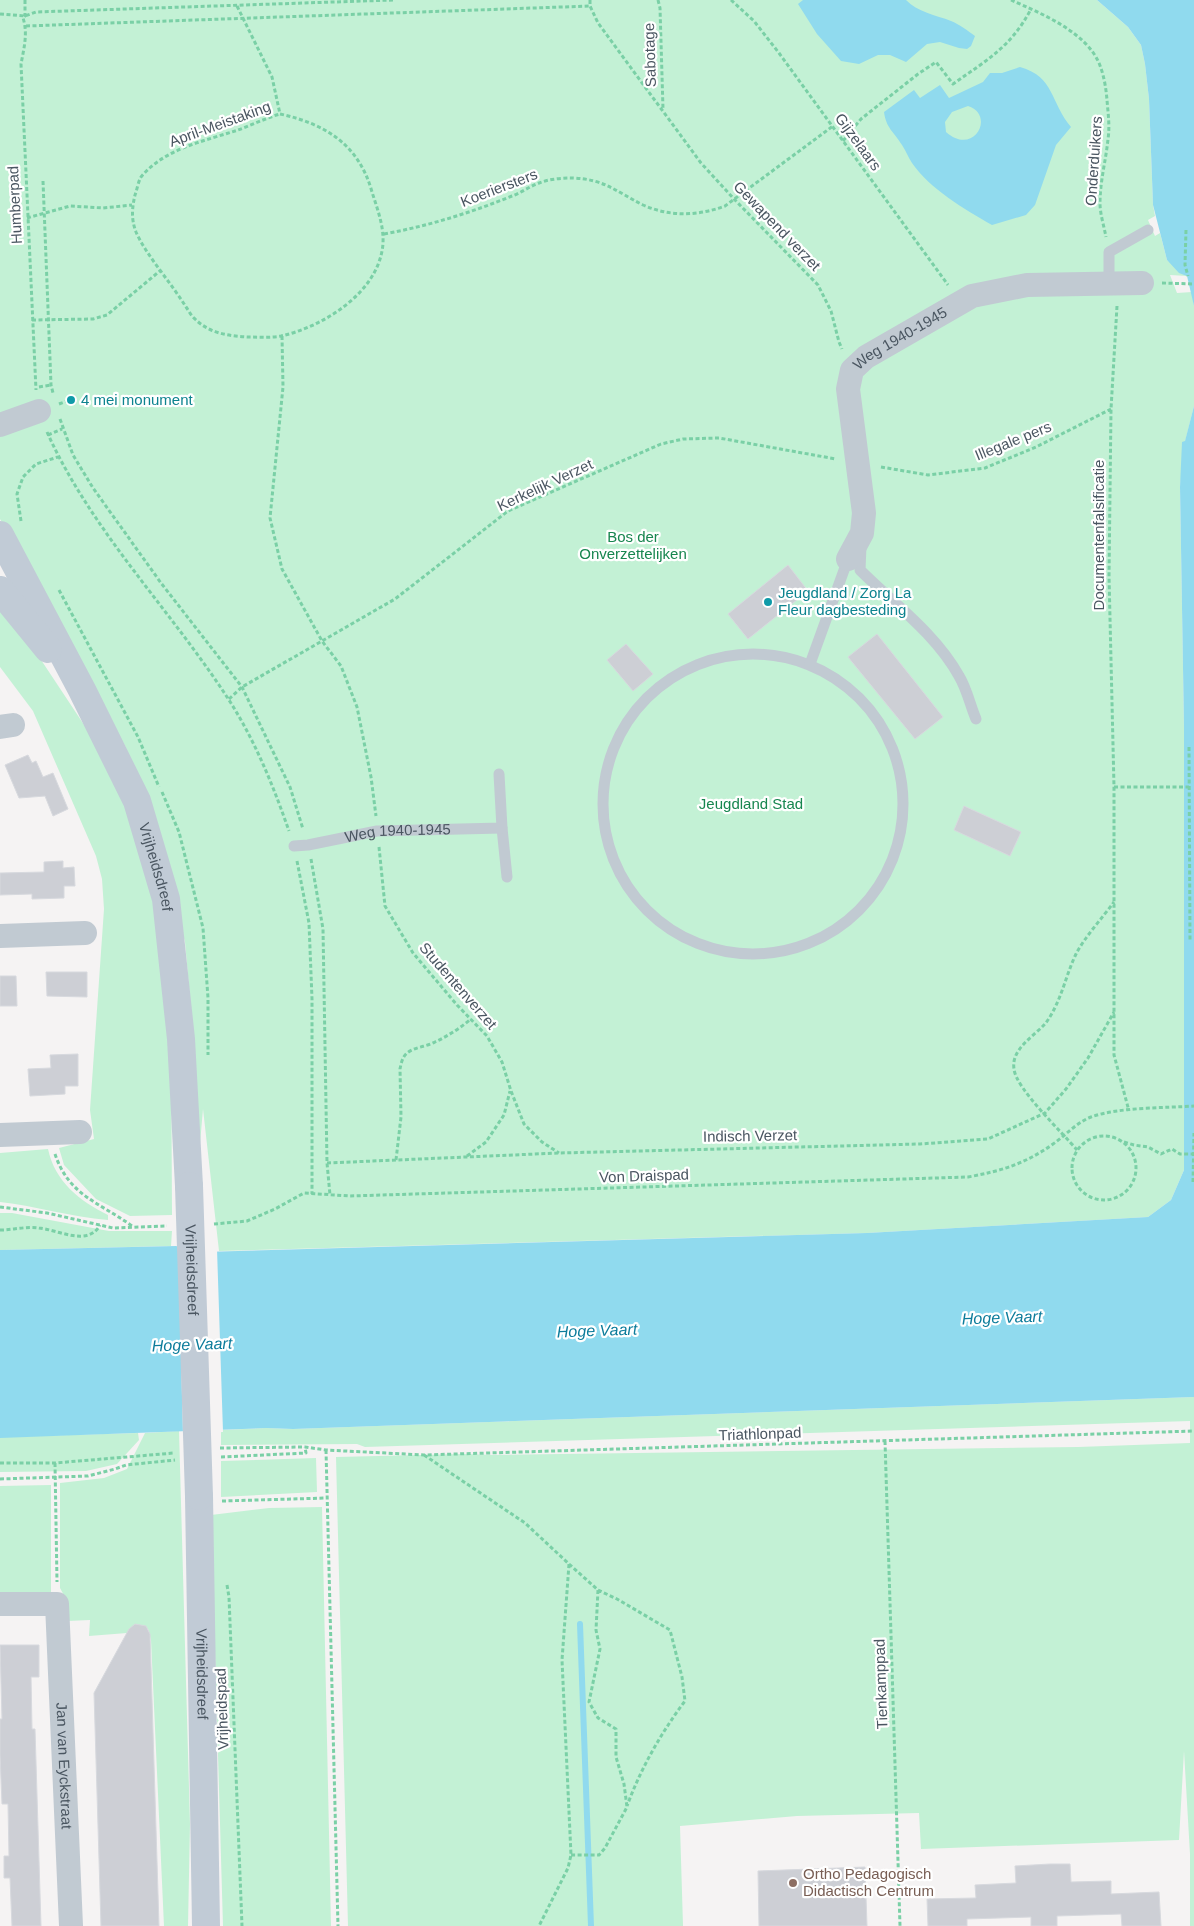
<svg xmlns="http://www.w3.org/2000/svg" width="1194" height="1926" viewBox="0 0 1194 1926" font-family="Arial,sans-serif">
<rect width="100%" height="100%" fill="#f5f3f3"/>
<path fill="#c3f1d5" d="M 0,0 L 1097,0 L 1128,27 L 1141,45 L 1145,64 L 1149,99 L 1153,205 L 1155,216 L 1148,220 L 1155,236 L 1160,233 L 1167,260 L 1187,276 L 1170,275 L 1177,293 L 1192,292 L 1194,306 L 1194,406 L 1185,442 L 1180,487 L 1184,728 L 1184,1170 L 1171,1200 L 1148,1217 L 867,1233 L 219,1251 L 203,1109 L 197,1178 L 192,1020 L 185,942 L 148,800 L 125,746 L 0,519 Z
M 0,598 L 116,773 L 150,869 L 171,1029 L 172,1215 L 130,1216 L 96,1199 L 64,1165 L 59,1148 L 94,1139 L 90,1110 L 104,909 L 102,879 L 96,856 L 33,711 L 0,667 Z
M 48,1149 C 55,1182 80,1201 108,1215 L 108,1220 C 71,1217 36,1206 0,1202 L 0,1153 Z
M 0,1213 L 12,1213 L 109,1231 L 172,1231 L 171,1246 L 0,1250 Z
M 1194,1397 L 1194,1926 L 1190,1926 L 1190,1854 L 1184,1751 L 1179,1840 L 921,1849 L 919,1813 L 797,1816 L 680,1826 L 683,1926 L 348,1926 L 336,1457 L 463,1454 L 495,1455 L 1078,1447 L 1190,1443 L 1190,1421 L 365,1447 L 357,1444 L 221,1445 L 221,1430 L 266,1428 L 293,1429 Z
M 179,1431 L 190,1824 L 188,1926 L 164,1926 L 151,1640 L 148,1629 L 135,1624 L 127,1633 L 89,1636 L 90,1620 L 67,1621 L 67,1601 L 60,1588 L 60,1483 L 104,1478 L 127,1469 L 145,1433 Z
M 138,1433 L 139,1440 L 117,1464 L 86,1471 L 0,1472 L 0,1437 Z
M 316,1458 L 317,1492 L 221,1497 L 221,1461 Z
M 51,1485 L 51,1598 L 0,1599 L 0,1486 Z
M 322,1507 L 331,1926 L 223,1926 L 211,1515 L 269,1508 Z"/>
<path fill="#90daee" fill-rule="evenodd" d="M 803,0 L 906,0 C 917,12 936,15 951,21 C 959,24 968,31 975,36 L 971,46 L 967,49 L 959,48 L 940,42 L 927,44 L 906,62 L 890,55 L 878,55 L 859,64 L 841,61 L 817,34 L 798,4 Z
M 1097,0 L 1194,0 L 1194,306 L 1187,276 L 1179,273 L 1167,260 L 1153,205 L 1149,99 L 1145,64 L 1141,45 L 1128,27 Z
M 1020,67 C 1055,77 1050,102 1071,127 L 1056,145 L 1035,205 L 1026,215 L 992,225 C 964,209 930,189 912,163 C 908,157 906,151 902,145 C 894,132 886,128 884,112 L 914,90 L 920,98 L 940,85 L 949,98 L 983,82 L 990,73 L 1002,73 ZM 968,106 C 996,115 974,157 946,132 L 945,122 L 952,112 Z
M 1194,406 L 1194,1397 L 293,1429 L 266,1428 L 0,1438 L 0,1250 L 176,1246 L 202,1252 L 867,1233 L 1148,1217 L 1171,1200 L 1184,1170 L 1184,728 L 1180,487 L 1182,442 L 1185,441 Z"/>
<path fill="#f5f3f3" d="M 178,1244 L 203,1249 L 217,1249 L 223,1432 L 183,1434 Z"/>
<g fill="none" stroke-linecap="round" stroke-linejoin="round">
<path stroke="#90daee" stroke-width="6" d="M 580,1624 L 591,1926"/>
</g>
<path fill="#cdcfd5" stroke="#d7d9de" d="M 788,565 L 808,591 L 748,639 L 728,614 Z
M 877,634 L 943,717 L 915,739 L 848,657 Z
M 626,644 L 653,674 L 633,691 L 607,660 Z
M 28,755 L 32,763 L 36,761 L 43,777 L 53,773 L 68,809 L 53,816 L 45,796 L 19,798 L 5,765 Z
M 964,806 L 1021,832 L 1010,856 L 954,830 Z
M 63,861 L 63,868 L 74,867 L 75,886 L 64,886 L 64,898 L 32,899 L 32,894 L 0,895 L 0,873 L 44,872 L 44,862 Z
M 46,972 L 87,972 L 87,997 L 47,996 Z
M 0,976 L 16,976 L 17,1006 L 0,1006 Z
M 78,1054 L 78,1086 L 65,1086 L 65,1094 L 30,1096 L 28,1069 L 51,1068 L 50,1055 Z
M 135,1624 L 146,1626 L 150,1634 L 159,1926 L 101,1926 L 94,1693 L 129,1629 Z
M 0,1645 L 39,1645 L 39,1677 L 31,1677 L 32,1729 L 35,1729 L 41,1926 L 12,1926 L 10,1878 L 4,1878 L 4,1856 L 9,1856 L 8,1804 L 2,1804 L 0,1755 L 0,1719 L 2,1719 Z
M 1050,1864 L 1070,1864 L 1071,1882 L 1111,1881 L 1111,1894 L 1159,1892 L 1161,1926 L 1122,1926 L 1121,1914 L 1057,1916 L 1057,1926 L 1031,1926 L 1031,1917 L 967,1919 L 967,1926 L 928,1926 L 927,1899 L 976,1898 L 975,1885 L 1016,1883 L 1015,1866 Z
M 865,1867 L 867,1926 L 759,1926 L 758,1871 Z"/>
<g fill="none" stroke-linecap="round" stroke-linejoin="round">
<path stroke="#7ad0a6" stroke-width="3" stroke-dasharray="4 2.5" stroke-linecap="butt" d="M 25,0 L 25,16 L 23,18 C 28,33 24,48 21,64 L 36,390
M 590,0 L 590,6 L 598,23 L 701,163 L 734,199 L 818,285 L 831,311 L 839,342 L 842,349
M 658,0 L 660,8 L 663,109
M 731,0 L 754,21 L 779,53 L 948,285
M 1011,0 C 1040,13 1085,31 1099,63 C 1104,75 1106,88 1107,100 C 1108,113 1110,126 1108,139 C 1106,160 1100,181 1100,203 C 1100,214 1104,226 1106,237
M 237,6 L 272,77 L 280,114
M 0,14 L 25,16 L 36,12 L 393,0
M 26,26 L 590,6
M 280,114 C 326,124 359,145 372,192 C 378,211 386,231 382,251 C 374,295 322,327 281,336 C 270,338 258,337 247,337 C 228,336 209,333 195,319 C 191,316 189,311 186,307 C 172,284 146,255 136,232 C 131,219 132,208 135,195 C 137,190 138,182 141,177 C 165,148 205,141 238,130 C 252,125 266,118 280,114 Z
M 843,141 L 861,119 L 918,74 L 936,62 L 953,84 C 987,60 1011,47 1031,9
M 43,181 L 51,385 L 53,393
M 27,218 L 70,206 L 103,208 L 132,205
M 1186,230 L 1185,265 L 1188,276
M 384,234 C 428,226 470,213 512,196 C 521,193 530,186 539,183 C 549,179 562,178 573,178 C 604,179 617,192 643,205 C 670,217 698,216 725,206 L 833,126
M 1162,283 L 1194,284
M 1117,306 L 1111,409 L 1109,576 L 1114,787 L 1114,1055 L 1129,1111
M 32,320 L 93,319 L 107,315 L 161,270
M 282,336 L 283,387 L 270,518 L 282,569 L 322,641 L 341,666 L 357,707 L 371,777 L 376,816
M 39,387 L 51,385
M 59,404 L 67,401
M 60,419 L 73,455 L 93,488 L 161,583 L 242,687 L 290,787 L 303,829
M 47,432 C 91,530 169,608 227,697 C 254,738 273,785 289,831
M 48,435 L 62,429
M 881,467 L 928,475 L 985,468 L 1036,447 L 1111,409
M 21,521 L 17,494 L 23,477 L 36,464 L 58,457
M 59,590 L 138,737 L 159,787
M 229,699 L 242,687 L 395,599 L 508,511 L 661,444 L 683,439 L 719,438 L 836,459
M 1189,747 L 1190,940
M 1114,787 L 1189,787
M 162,792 L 179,832 L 203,928 L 208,998 L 208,1055
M 379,847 L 385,906 L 413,953 L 457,1005 L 487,1036 L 502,1062 L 511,1091 L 524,1124 L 542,1142 L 559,1153
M 311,859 L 323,929 L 327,1163 L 330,1195
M 297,861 L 309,923 L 312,999 L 312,1194
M1072 1168a32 32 0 1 1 64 0a32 32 0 1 1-64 0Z
M 1124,1142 L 1134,1145 L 1148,1147 L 1161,1154 L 1172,1149 L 1180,1154 L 1194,1154
M 1077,1150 C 1063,1133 1016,1089 1014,1069 C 1011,1049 1033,1037 1045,1024 C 1061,1003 1065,977 1076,954 C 1084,938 1103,917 1114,902
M 55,1154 C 69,1196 99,1202 132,1226
M 467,1156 L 486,1142 L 504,1115 L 510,1091
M 396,1160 L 401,1117 L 400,1069 C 401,1064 402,1058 406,1054 C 413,1047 426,1047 435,1042 C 448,1036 460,1028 471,1019
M 327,1163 L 559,1153 L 920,1144 L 988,1139 L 1045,1113 L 1066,1089 L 1088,1058 L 1114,1012
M 1193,1182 L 1194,1133
M 0,1207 L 47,1213 L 113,1228 L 167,1226
M 214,1224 L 247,1221 L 275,1209 L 304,1193 L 350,1196 L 968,1177 C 1001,1171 1025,1164 1053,1144 C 1066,1135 1076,1123 1091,1117 C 1119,1107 1164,1108 1194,1106
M 0,1230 C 13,1230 27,1226 39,1228 C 59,1230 88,1247 100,1225
M 885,1441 L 900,1926
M 220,1448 L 305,1447 L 326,1450 L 424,1455 L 1194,1431
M 326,1450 L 338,1926
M 424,1455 L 525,1523 L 569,1564 L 562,1660 L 571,1855 L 568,1868 L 539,1926
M 221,1457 L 306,1453 L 305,1447
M 0,1463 L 55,1463 L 174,1453
M 55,1463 L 57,1582
M 0,1479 L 88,1476 L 115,1469 L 126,1465 L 175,1460
M 222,1501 L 326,1498
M 569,1564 L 598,1590 L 596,1630 L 600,1649 L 589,1702 L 598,1718 L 616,1729 L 616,1757 L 624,1784 L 627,1807 L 605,1848 L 599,1855 L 571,1855
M 227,1585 L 229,1597 L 242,1926
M 598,1590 L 617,1599 L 670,1630 L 682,1677 L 685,1701 C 661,1733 641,1768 627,1806"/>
<g stroke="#c1cad2" stroke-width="11">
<path d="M 1109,283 L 1109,252 L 1148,230"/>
<path d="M 861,546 L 860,570 C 894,604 935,633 959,676 C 967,689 970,705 976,719"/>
<circle cx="753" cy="804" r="150"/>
<path d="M 810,664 L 848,559"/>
<path d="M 502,828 L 507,877"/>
<path id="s1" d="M 294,846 L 308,845 L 377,831 L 502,828 L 499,774"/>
</g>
<g stroke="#c1cad2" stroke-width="24">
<path d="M 0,425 L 39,411"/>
<path id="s2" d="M 848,559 L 862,533 L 864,513 L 848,389 L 852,370 L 866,357 L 972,296 L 1027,285 L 1142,283"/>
<path d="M 0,727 L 13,725"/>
<path d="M 0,936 L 85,933"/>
<path d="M 0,1135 L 80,1132"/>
<path id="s3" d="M 0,1604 L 57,1604 L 71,1926"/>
</g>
<g stroke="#c1cbd6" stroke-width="28">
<path id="s4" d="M 0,535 L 82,690 L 137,801 L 166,899 L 181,1039 L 189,1186"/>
<path d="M 0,590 L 48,649"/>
<path id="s5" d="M 199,1496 L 206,1926"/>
</g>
<path stroke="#c1cbd6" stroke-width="28" id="s6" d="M 189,1186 L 199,1496"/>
</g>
<g fill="#0f9aa8" stroke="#fff" stroke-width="2">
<circle cx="71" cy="400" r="5"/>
<circle cx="768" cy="602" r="5"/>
</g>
<circle fill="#8d6e63" stroke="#fff" stroke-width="2" cx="793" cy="1883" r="5"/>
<g text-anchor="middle" stroke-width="4.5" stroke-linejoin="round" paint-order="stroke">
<g font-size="15" fill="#4a5661" stroke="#fff">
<text transform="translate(650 55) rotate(-92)" y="5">Sabotage</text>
<text transform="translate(220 124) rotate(-20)" y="5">April-Meistaking</text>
<text transform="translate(858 142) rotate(54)" y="5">Gijzelaars</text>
<text transform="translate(1094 161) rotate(-86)" y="5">Onderduikers</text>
<text transform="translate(499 188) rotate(-21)" y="5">Koeriersters</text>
<text transform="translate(15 205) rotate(-93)" y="5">Humberpad</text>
<text transform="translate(777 226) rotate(46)" y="5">Gewapend verzet</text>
<text dy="5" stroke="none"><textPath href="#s2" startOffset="252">Weg 1940-1945</textPath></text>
<text transform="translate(1013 441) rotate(-22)" y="5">Illegale pers</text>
<text transform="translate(545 485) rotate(-25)" y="5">Kerkelijk Verzet</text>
<text transform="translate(1099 535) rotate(-90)" y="5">Documentenfalsificatie</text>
<text dy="5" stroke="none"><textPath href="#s1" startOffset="105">Weg 1940-1945</textPath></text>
<text dy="5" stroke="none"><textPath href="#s4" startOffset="368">Vrijheidsdreef</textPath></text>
<text transform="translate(458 986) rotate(49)" y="5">Studentenverzet</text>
<text transform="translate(750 1136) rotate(-1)" y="5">Indisch Verzet</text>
<text transform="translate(644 1176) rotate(-2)" y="5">Von Draispad</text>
<text dy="5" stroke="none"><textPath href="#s6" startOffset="84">Vrijheidsdreef</textPath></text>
<text transform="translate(760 1434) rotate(-2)" y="5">Triathlonpad</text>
<text dy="5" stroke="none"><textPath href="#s5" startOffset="178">Vrijheidsdreef</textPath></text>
<text transform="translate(881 1684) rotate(-92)" y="5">Tienkamppad</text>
<text transform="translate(222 1709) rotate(-92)" y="5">Vrijheidspad</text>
<text dy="5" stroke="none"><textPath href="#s3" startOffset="219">Jan van Eyckstraat</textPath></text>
</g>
<g font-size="15" fill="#0d838f" stroke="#fff" text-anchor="start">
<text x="81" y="405">4 mei monument</text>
<text x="778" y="598">Jeugdland / Zorg La<tspan x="778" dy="17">Fleur dagbesteding</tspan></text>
</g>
<g font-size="15" fill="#17864f" stroke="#fff">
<text x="633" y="542">Bos der<tspan x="633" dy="17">Onverzettelijken</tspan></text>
<text x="751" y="809">Jeugdland Stad</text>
</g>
<g font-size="15" fill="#785e54" stroke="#fff" text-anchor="start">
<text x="803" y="1879">Ortho Pedagogisch<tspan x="803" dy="17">Didactisch Centrum</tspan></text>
</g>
<g font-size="16" font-style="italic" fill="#0c7c9b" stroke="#fff">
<text transform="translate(1002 1317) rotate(-2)" y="6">Hoge Vaart</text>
<text transform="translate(597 1330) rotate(-2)" y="6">Hoge Vaart</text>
<text transform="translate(192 1344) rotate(-2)" y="6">Hoge Vaart</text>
</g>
</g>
</svg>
